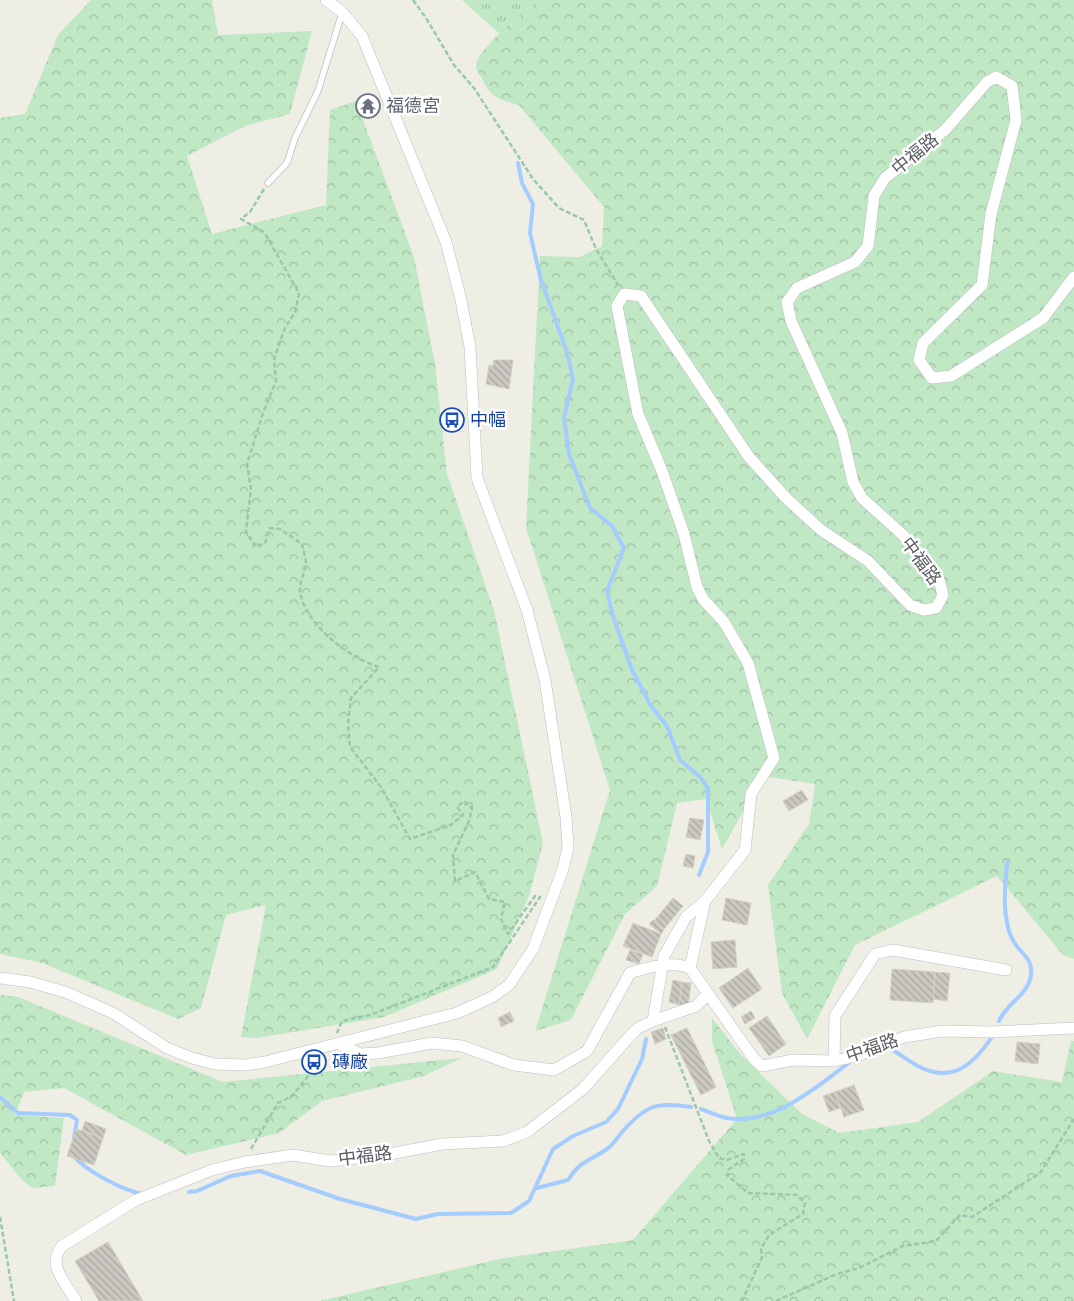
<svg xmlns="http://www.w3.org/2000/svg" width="1074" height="1301" viewBox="0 0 1074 1301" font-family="Ubuntu,'Noto Sans TC',sans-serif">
<defs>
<pattern id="grass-tufts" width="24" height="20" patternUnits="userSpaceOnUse" patternTransform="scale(1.25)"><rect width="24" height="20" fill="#c0e8c5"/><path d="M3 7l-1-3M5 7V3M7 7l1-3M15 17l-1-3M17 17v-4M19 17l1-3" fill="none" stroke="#9fbfa4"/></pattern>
<pattern id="forest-crowns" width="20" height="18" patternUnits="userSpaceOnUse" patternTransform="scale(1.25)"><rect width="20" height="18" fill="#c0e8c5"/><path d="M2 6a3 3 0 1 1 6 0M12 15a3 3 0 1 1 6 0" fill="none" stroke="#9fbfa4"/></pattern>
<pattern id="building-back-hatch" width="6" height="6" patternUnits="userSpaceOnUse" patternTransform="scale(1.25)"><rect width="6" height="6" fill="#cac8c1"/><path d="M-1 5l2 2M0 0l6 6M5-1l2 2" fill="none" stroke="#a7a6a0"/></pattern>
</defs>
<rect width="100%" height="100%" fill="#efeee4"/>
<path fill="url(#grass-tufts)" d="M 462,0 L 540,0 L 529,7 L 500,34 Z"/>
<path fill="url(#forest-crowns)" d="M 91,0 L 212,0 L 218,35 L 312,31 L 290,114 L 245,126 L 187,156 L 212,234 L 326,205 L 330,110 L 356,101 L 414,257 L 435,364 L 447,474 L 494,610 L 543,843 L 529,896 L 497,969 L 384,1017 L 257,1038 L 241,1037 L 266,905 L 226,915 L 201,1008 L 178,1019 L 42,963 L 0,954 L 0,118 L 25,114 L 58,35 Z
M 540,0 L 1074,0 L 1074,959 L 1063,955 L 997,876 L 855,945 L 807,1039 L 782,993 L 768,885 L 809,824 L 815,784 L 763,776 L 722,849 L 706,799 L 677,803 L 657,886 L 625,914 L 571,1020 L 535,1031 L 610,790 L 526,528 L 540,256 L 580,257 L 602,246 L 604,207 L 519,105 C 497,99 491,98 481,77 C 479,74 476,69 476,66 C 475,51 526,8 540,0 Z
M 0,995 L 18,997 L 223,1082 L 461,1058 L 424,1076 L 322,1101 L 279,1133 L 186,1155 L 64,1088 L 24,1092 L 15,1115 L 64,1118 L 55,1186 L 32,1188 L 21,1179 L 0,1153 Z
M 712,1018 L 741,1055 L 802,1114 L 839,1133 L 918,1122 L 993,1071 L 1062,1082 L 1071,1041 L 1074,1041 L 1074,1301 L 319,1301 L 504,1258 L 633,1240 L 737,1119 L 712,1041 Z"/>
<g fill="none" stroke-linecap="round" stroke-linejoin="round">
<path stroke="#a4ccff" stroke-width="4" d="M 518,163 L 522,183 L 533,204 L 530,233 L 541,280 L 567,352 L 573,379 L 564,418 L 569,454 L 590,508 L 612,526 L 624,548 L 607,591 L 613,616 L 632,670 L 651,706 L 667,726 L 680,760 L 700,777 L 708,788 L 708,852 L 699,875
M 999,1021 C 1006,1004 1029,994 1031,975 C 1033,958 1021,954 1014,942 C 1010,936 1007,924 1006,916 C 1003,900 1006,879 1007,862
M 886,1047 C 897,1051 905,1059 916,1065 C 951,1085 973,1065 992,1037
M 0,1097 L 18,1113 L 70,1115 L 77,1120 L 74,1137
M 701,1109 C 710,1112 718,1116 727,1118 C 773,1126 816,1087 850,1062
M 73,1155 C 85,1171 123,1190 142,1194
M 537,1188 L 568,1180 C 581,1160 588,1162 607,1149 C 613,1145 617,1138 622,1132 C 645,1106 656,1101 691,1107
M 189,1192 L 197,1191 L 231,1176 L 260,1171 L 340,1199 L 416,1219 L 438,1214 L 511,1213 L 529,1201 L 553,1149 L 573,1136 L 606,1122 L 618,1109 L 642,1059 L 646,1039"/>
</g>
<path fill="url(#building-back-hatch)" stroke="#d4d1c2" d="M 494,360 L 513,360 L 509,389 L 486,384 L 489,365 L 493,366 Z
M 802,790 L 808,800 L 789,811 L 783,801 Z
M 690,818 L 704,820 L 700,840 L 686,837 Z
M 686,854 L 695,856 L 693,868 L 683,866 Z
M 673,898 L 683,906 L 664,929 L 654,921 Z
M 726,898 L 751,903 L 747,925 L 722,920 Z
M 653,920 L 664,930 L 661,934 L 649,924 Z
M 633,923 L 661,934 L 652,957 L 623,946 Z
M 735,940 L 737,967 L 713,969 L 711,942 Z
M 630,950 L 643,954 L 639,964 L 626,960 Z
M 748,968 L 762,989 L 733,1008 L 719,988 Z
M 892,969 L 935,972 L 933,1003 L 890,1000 Z
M 935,972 L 950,973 L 947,1001 L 933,999 Z
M 673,980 L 682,982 L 679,1005 L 669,1002 Z
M 682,982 L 691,983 L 688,1006 L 679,1005 Z
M 751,1011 L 755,1018 L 745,1024 L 741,1017 Z
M 510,1012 L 514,1021 L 501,1027 L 498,1018 Z
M 767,1016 L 786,1044 L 769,1056 L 749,1028 Z
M 663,1028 L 666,1039 L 655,1044 L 651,1032 Z
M 687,1028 L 716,1087 L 701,1095 L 671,1035 Z
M 1017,1042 L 1040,1044 L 1038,1064 L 1015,1061 Z
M 854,1085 L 864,1110 L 844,1117 L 835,1092 Z
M 835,1092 L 840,1108 L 829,1112 L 823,1096 Z
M 85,1121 L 106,1129 L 103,1138 L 82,1130 Z
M 76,1129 L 103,1138 L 94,1165 L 67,1156 Z
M 108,1242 L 133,1284 L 143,1301 L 99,1301 L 75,1261 Z"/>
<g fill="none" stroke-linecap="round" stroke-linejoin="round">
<g stroke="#bcbdc3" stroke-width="7">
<path id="lane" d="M 268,183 L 287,163 L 295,138 L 318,91 L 342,13"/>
</g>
<g stroke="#bcbdc3" stroke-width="12">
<path id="street" d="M 690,968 L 705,901 L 745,850 L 751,794 L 774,758 L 748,663 L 724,622 L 703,599 L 697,587 L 684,534 L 662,471 L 638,414 L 617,306 L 624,294 L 641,296 L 749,457 L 786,498 L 821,530 L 868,561 L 910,605 L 924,610 L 936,608 L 943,595 L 939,580 L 904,536 L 862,498 L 853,482 L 842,433 L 791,321 L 787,302 L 797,288 L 855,262 L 868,246 L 874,196 L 885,178 L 945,130 L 987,82 L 996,77 L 1012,86 L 1016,120 L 991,214 L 982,285 L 923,343 L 919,360 L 932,378 L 951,376 L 1043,318 L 1074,277
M 0,978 L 30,982 L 65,992 L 113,1013 L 167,1048 L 192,1058 L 215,1064 L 245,1065 L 265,1062 L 457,1013 L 492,997 L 509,985 L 533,949 L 563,869 L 568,847 L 566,817 L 545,680 L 527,610 L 477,478 L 470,347 L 461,300 L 446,242 L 362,36 L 342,12 L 326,0
M 653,1021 L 696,1006 L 708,994
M 339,1044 L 360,1054 L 378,1053 L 432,1043 L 462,1046 L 514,1065 L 554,1070 L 587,1051 L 630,973 C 647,967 674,961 690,968 L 754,1059 L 762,1066 L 793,1060 L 834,1061 L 857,1056 L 904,1037 L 943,1031 L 991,1032 L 1074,1028
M 834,1061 L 835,1016 L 875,954 L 893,950 L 1006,970
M 76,1301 C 66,1283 46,1265 62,1246 L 136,1200 L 212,1170 L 245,1162 L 293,1155 L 330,1161 L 385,1155 L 442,1144 L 503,1141 L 527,1132 L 583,1089 L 629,1037 L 638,1028 L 653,1021 L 664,956 L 686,917 L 705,901"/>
</g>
<path stroke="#98c9ac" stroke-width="2.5" stroke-dasharray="5 2.5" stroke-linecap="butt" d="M 413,0 L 426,18 L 454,65 L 474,88 L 533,179 L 559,208 L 584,220 L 596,249 L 618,285
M 264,189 L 250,212 L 241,219 L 264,232 L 299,293 L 295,312 L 285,328 L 274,359 L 276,381 L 263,413 L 247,464 L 251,489 L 246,532 L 256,547 L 265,543 L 270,528 L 280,529 L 302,544 C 303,550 306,557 306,563 C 306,572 299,581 300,590 C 303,623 349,658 379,667 L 351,698 L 348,724 L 350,747 L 381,787 L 410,839 L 451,825 L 463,815 L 457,807 L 464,801 L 472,808 L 469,821 L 453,855 L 455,881 L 475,872 L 489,899 L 505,902 L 501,919 L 508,934 L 535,896 L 540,897 L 493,967 L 370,1015 L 342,1021 L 337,1033
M 665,1027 L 709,1141 L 719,1158 L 727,1160 L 744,1154 L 744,1159 L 729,1169 L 727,1175 L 748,1193 L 797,1195 L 805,1203 L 803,1214 L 769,1235 L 761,1249 L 762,1257 L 742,1301
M 251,1149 L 278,1103 L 292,1096 L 322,1059
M 0,1217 L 14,1301
M 776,1301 L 837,1274 L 859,1268 L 903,1246 L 936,1241 L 960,1215 L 972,1217 L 1040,1173 L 1074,1119"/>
<use href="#lane" stroke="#fff" stroke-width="5.5"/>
<use href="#street" stroke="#fff" stroke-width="11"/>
</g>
<defs>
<g id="temple-ring" transform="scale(1.25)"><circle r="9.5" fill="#fff" stroke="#6b7280" stroke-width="1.5"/><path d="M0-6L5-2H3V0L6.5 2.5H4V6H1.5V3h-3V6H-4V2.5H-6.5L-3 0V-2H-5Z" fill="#6b7280"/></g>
<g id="bus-ring" transform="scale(1.25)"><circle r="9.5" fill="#fff" stroke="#1a4fb4" stroke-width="1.5"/><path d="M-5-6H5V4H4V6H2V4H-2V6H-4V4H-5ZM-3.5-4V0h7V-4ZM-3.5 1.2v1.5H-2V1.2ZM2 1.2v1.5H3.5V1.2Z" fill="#1a4fb4"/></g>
</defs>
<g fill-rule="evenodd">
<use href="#temple-ring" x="368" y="106"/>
<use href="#bus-ring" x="452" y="420"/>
<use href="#bus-ring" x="314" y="1062"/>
</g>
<g text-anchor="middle" stroke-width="5" stroke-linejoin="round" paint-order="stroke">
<g font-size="18" fill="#5b616d" stroke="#fff" text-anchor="start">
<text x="386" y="112">福德宮</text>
</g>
<g font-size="18" fill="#5c5f65" stroke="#fff">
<text transform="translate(915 154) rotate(-39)" y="6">中福路</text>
<text transform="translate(921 561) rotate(54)" y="6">中福路</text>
<text transform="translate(872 1048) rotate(-19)" y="6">中福路</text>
<text transform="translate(365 1156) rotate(-7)" y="6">中福路</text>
</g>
<g font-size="18" fill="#164399" stroke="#fff" text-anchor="start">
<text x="470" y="426">中幅</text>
<text x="332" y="1068">磚廠</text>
</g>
</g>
</svg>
